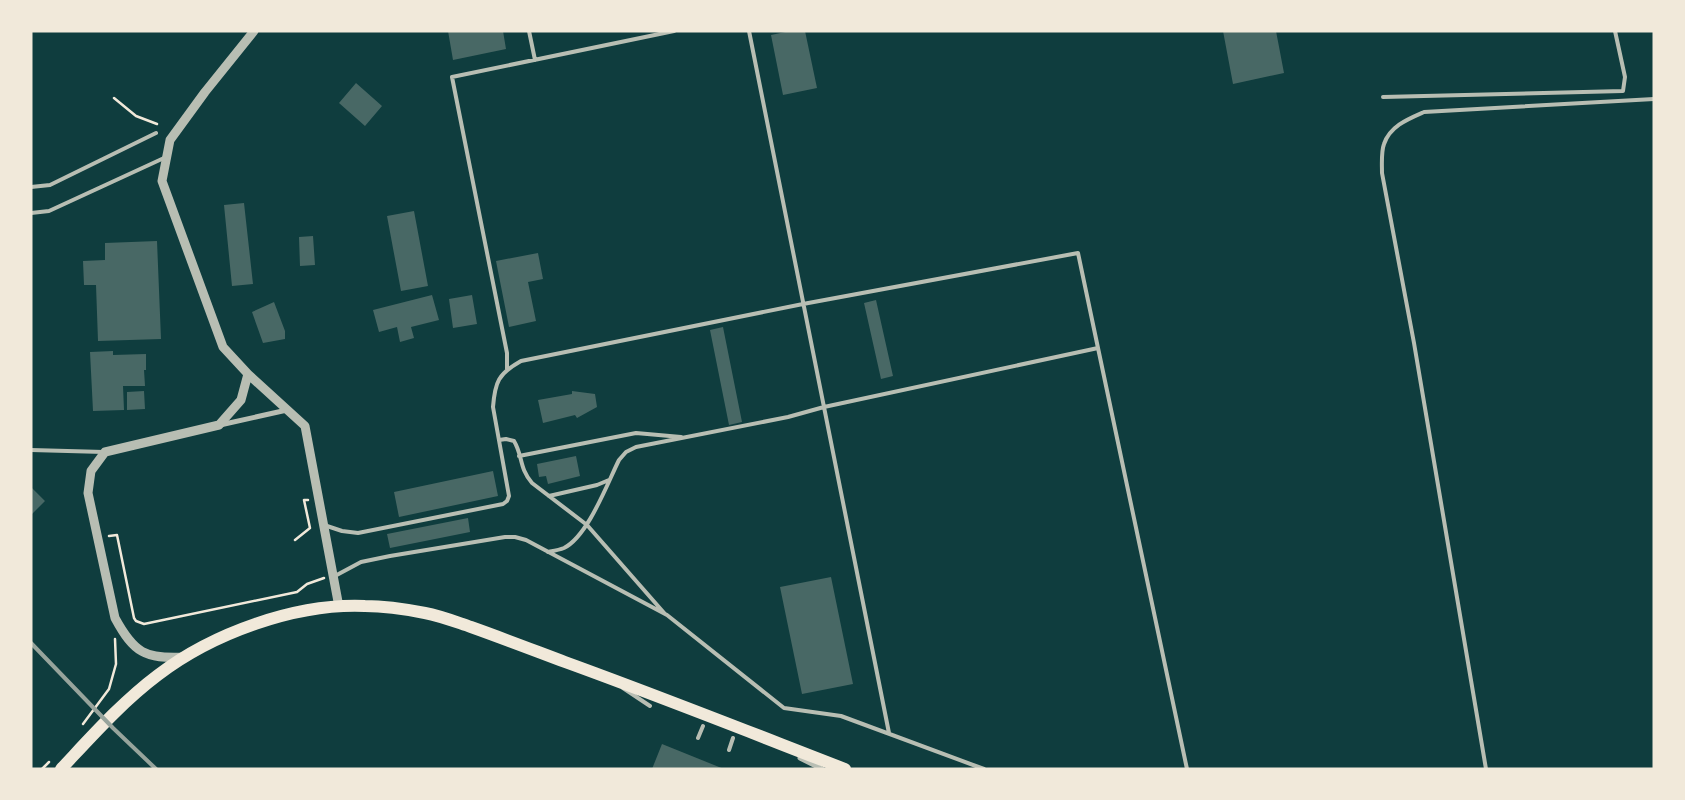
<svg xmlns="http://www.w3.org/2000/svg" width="1685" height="800" viewBox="0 0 1685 800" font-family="'Work Sans',sans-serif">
<rect width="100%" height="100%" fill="#0f3d3e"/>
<path fill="#486865" d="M 448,31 L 503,31 L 506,49 L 453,60 Z
M 790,31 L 805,31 L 817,88 L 783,95 L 771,35 Z
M 1223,31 L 1276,31 L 1284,73 L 1233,84 Z
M 356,83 L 382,106 L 365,126 L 339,103 Z
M 244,203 L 253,284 L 232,286 L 224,205 Z
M 414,211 L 428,286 L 401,291 L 387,216 Z
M 313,236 L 315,265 L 300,266 L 299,237 Z
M 157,241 L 161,339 L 98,341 L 96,285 L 84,285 L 83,261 L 105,260 L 105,243 Z
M 538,253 L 543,279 L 528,282 L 536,321 L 509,327 L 496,261 Z
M 432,295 L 439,320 L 411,327 L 414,338 L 400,342 L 397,327 L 379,332 L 373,310 Z
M 472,295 L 477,324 L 453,328 L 449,299 Z
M 876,300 L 893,376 L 881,379 L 864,303 Z
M 274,302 L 285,331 L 285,339 L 263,343 L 252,312 Z
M 723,327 L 742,422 L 729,425 L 710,330 Z
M 113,351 L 113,355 L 146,354 L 146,370 L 144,370 L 145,386 L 123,386 L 124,410 L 93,411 L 90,352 Z
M 144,391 L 145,409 L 127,410 L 127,392 Z
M 572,391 L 595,394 L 597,407 L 577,418 L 575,415 L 543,423 L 538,400 L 572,394 Z
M 576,456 L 580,476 L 548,484 L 546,476 L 539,477 L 537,464 Z
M 493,471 L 498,496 L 399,517 L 394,492 Z
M 31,487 L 45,501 L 31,515 Z
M 468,518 L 470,532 L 390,548 L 387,534 Z
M 831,577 L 853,684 L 802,694 L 780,587 Z
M 662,744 L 724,769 L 652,769 Z"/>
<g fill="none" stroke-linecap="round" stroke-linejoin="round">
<path stroke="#f1e9da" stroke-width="2.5" d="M 114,98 L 136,116 L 157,124
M 109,536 L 117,535 L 134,618 L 136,621 L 144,624 L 297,592 L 307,584 L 324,578
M 295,540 L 310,528 L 304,500 L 308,500
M 83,724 L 109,689 L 116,664 L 115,639
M 42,769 L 49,762"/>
<path stroke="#b8beb3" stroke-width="4" d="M 529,31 L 535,60
M 749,31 L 889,733
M 1383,97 L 1623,91 L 1625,77 L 1615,31
M 31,187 L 50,185 L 156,133
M 31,213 L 49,211 L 164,158
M 1098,348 L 1187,769
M 507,369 L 507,353 L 452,77 L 674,31
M 499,440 L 506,439 L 514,441 C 523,456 519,468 532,483 L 587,525 L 665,614
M 31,450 L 104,452
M 519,456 L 636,433 L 681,437
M 549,496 L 597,485 L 609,480
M 324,525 L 342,531 L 358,533 L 503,504 L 507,501 L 509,496 L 493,407 C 495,382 498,374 521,361 L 803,304 L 1078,253 L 1098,348 L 824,407 L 788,417 L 636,447 L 626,452 L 619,460 C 607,484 588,536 564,548 C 559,550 553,551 548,552
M 333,577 L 361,562 L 390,556 L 505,537 L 515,537 L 526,540 L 667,615 L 784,708 L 841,716 L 984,769
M 623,688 L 650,706
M 698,738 L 703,726
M 729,750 L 733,738
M 1486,769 L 1414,343 L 1382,173 C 1382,164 1381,152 1384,144 C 1390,126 1408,119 1424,112 L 1654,99"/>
<path stroke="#b8beb3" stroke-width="5" d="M 220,425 L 287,410
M 800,758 L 822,769"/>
<path stroke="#b8beb3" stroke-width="9" d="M 254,31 L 205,92 L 170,140 L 162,181 L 223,347 L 248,374 L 305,426 L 339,607
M 184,657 C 145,659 134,653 115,618 L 88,493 L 91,471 L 105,452 L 219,425 L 241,400 L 248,374"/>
<path stroke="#f1e9da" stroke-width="12" d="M 61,769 C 92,736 122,702 158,675 C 213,633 296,603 365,606 C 385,606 405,609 425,613 C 441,616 456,622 471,627 C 502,638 533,650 565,662 C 659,696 752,733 845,769"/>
<path stroke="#97a49c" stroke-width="4" d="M 31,643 L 113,728 L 156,769"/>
</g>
<rect width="1685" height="800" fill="none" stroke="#f1e9da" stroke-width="65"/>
</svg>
